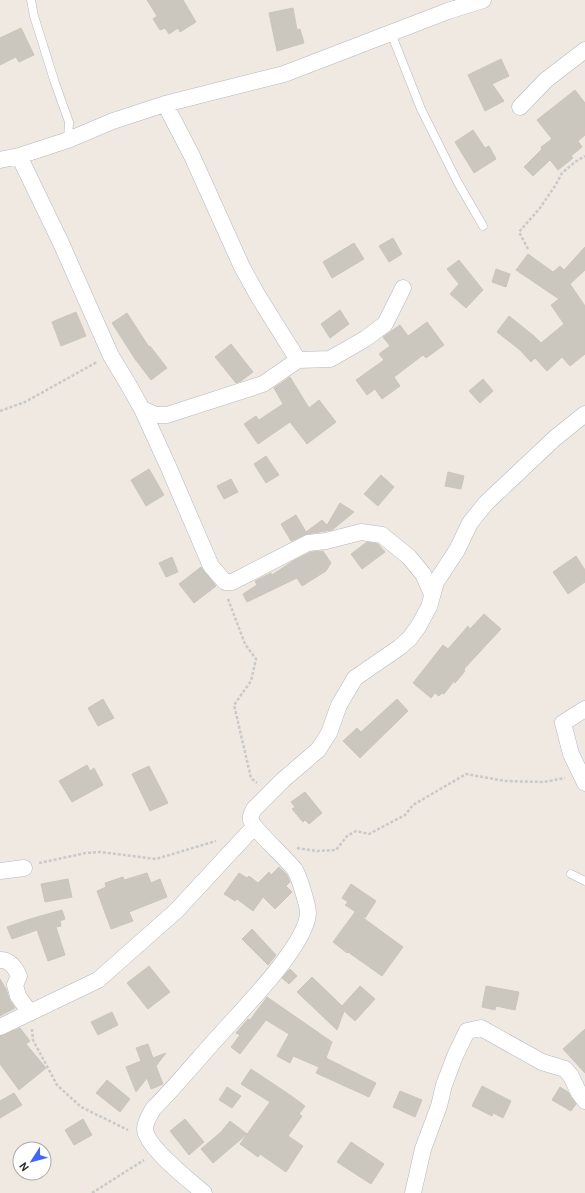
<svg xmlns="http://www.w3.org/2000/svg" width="585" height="1193" viewBox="0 0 585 1193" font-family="Overpass,sans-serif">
<rect width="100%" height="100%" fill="#efe9e1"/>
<path fill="#cbc7bf" stroke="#cbc5ba" d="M 147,0 L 183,0 L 196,22 L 180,32 L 178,28 L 169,34 L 165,28 L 160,30 L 153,19 L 157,16 Z
M 293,8 L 297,30 L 300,29 L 304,43 L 277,51 L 269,13 Z
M 21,28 L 34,55 L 19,62 L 16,57 L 0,65 L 0,38 Z
M 501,59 L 509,76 L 492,84 L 504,101 L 485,111 L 468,75 Z
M 575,90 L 585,103 L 585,135 L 578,141 L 582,147 L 571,156 L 573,158 L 558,170 L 550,160 L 533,176 L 524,167 L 542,149 L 541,147 L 552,139 L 537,120 Z
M 473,130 L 485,148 L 489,146 L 496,159 L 474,173 L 455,142 Z
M 393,238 L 402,254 L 389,262 L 379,246 Z
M 354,243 L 364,259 L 332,278 L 323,262 Z
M 585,247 L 585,270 L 570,284 L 585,306 L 585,354 L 570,366 L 562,357 L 547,371 L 535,358 L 531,362 L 520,350 L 497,332 L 509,316 L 534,336 L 541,343 L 564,324 L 551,305 L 559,299 L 516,270 L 528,254 L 553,272 L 560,266 L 564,270 Z
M 459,260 L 483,290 L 466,308 L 450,294 L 459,284 L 447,269 Z
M 496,269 L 510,274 L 506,287 L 492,282 Z
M 340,310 L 349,324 L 330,338 L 321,324 Z
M 76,312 L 86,336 L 61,346 L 52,322 Z
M 127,313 L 149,347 L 150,346 L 167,368 L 151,380 L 135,359 L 112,323 Z
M 427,322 L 444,345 L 426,358 L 423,355 L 394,377 L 400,386 L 382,399 L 375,389 L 367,395 L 356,380 L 384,360 L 379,354 L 390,346 L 383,337 L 400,325 L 408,336 Z
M 231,344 L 253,372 L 241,381 L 236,383 L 215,357 Z
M 290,377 L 309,408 L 319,400 L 336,422 L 307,444 L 290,422 L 258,444 L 244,424 L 256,416 L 259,420 L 283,404 L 274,388 Z
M 483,379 L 493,391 L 480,403 L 469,391 Z
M 266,456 L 279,475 L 266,483 L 254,464 Z
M 149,469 L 164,495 L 146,506 L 131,480 Z
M 448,472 L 464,476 L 461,489 L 445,486 Z
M 381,475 L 394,487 L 378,506 L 364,494 Z
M 231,479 L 238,492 L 224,499 L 217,486 Z
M 340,503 L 354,512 L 332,530 L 307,534 L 291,541 L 281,524 L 296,515 L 306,532 L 322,520 L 327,525 Z
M 367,542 L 378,544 L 385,552 L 362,569 L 351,554 Z
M 323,551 L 331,563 L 326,571 L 302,586 L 297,578 L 247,602 L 243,594 L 257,585 L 255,581 L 271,573 L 272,575 L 293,561 L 311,552 Z
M 576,556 L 585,570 L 585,582 L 568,594 L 553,572 Z
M 172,557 L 178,572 L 166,577 L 159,563 Z
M 201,567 L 216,586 L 194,603 L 179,584 Z
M 484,614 L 501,629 L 464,669 L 465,671 L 455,683 L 454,681 L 444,694 L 442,693 L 439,696 L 435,693 L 431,698 L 413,683 L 443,645 L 448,649 L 468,626 L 470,629 Z
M 103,699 L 114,718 L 98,726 L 88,708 Z
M 397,699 L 408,711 L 360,758 L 343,741 L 357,728 L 361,732 Z
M 87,765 L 90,771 L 94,768 L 103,785 L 72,802 L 59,781 Z
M 149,766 L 168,803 L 150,811 L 132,774 Z
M 305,792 L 322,813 L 309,824 L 305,820 L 303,822 L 292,809 L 295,807 L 291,802 Z
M 279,867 L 287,875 L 290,882 L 286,886 L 292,892 L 275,909 L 263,897 L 253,911 L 237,899 L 235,901 L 224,894 L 239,873 L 247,878 L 249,876 L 258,883 L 269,872 L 271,875 Z
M 147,873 L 151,883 L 160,879 L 167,897 L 129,912 L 133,921 L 111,929 L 97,891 L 106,887 L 105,883 L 123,877 L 124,880 Z
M 68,879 L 72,897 L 45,902 L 41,884 Z
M 351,884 L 376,901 L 365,918 L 345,905 L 348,902 L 342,898 Z
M 62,910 L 65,919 L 60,921 L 61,926 L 56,927 L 65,955 L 48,961 L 37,930 L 12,939 L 7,927 L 30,919 Z
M 355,912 L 403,947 L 382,976 L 348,952 L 347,953 L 333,942 Z
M 252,929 L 276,955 L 268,965 L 242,939 Z
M 149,966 L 170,992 L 148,1009 L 127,983 Z
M 290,969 L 297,976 L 289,984 L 282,978 Z
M 312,977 L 342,1006 L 360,986 L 375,999 L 355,1021 L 344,1011 L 337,1030 L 297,992 Z
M 0,979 L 6,989 L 10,1001 L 15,1008 L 0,1016 Z
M 486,986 L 519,992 L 515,1010 L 496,1006 L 495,1010 L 482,1007 Z
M 267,997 L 332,1042 L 326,1058 L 376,1083 L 369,1097 L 316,1073 L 319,1067 L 293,1056 L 290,1063 L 277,1056 L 289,1034 L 266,1020 L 240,1054 L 231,1047 L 240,1035 L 236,1033 L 248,1019 L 250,1020 Z
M 112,1012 L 118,1025 L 98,1035 L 91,1022 Z
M 20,1028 L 30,1041 L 26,1044 L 46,1068 L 19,1090 L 0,1064 L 0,1036 Z
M 585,1029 L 585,1073 L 563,1049 Z
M 148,1044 L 153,1058 L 166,1053 L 156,1066 L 163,1084 L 151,1089 L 147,1078 L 136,1092 L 126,1067 L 141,1061 L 136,1048 Z
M 251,1069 L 290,1095 L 305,1106 L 299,1114 L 302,1116 L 288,1136 L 303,1146 L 286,1172 L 260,1154 L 258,1157 L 240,1144 L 270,1102 L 241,1084 Z
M 107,1080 L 130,1099 L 120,1112 L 96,1093 Z
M 482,1086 L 511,1101 L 503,1118 L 493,1113 L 492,1116 L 472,1106 Z
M 227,1087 L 241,1096 L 232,1108 L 219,1100 Z
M 560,1087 L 568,1092 L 576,1104 L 571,1111 L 552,1100 Z
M 400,1091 L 422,1100 L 415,1117 L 393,1107 Z
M 14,1093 L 22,1105 L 0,1118 L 0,1101 Z
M 83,1119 L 92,1135 L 74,1145 L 65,1130 Z
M 185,1119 L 204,1142 L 189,1155 L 170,1131 Z
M 230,1121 L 247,1134 L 213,1163 L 201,1149 L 221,1132 Z
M 351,1142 L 384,1164 L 371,1184 L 337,1162 Z"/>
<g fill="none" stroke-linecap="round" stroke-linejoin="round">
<g stroke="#b4b7c1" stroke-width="9">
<path id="service" d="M 31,0 L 34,16 L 55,83 L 69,122 L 68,140
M 391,33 L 421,109 L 457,181 L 483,226
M 571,874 L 585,881"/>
</g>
<g stroke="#b4b7c1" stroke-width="17">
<path id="minor" d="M 165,104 L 192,156 L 242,267 L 258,296 L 298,360 L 330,359 L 365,339 L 385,324 L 403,288
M 520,107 L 546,80 L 585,50
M 19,156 L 61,243 L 111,356 L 128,384 L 142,409 L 168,466 L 211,566 L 225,582 L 232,582 L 308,543 L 326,541 L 361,532 L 382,535 L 409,557 L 423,574 L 432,594
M 0,160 L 19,156 L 68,140 L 113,121 L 165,104 L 284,74 L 448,11 L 483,0
M 142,409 L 156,415 L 167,415 L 263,384 L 298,360
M 585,709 L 563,723 L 571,754 L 585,783
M 0,871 L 24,868
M 0,960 C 10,960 15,967 19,976 L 15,985 L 18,996 L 30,1013
M 0,1027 L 98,980 L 176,911 L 254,827
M 204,1193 C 190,1181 146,1147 145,1129 C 145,1122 150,1115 153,1109 C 176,1086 196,1061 218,1037 C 240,1012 307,945 308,913 C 308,905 299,877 295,870 C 287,859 253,829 251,820 C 250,816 252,813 254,809 L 283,780 L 318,750 L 329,733 L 339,705 L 355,678 L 400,647 L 410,638 L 418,627 L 429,607 L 436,582 L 457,550 L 470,523 L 486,503 L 555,438 L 585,414
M 413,1193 L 423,1149 L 439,1106 L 444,1085 L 455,1056 L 467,1031 L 481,1028 L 542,1062 L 565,1069 L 571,1076 L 579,1093 L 585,1101"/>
</g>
<path stroke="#c9c9c9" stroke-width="2.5" stroke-dasharray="3 2" stroke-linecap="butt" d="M 528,249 L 519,232 L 540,208 L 555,186 L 562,173 L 575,162 L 585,156
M 0,411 L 25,402 L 97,362
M 228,599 L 245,644 L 256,659 L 251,681 L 234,705 L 251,778 L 257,783
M 297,848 L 317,851 L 336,850 L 347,836 L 356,831 L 369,834 L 405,815 L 413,805 L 466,774 L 505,781 L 544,782 L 565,778
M 39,863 L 86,853 L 100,852 L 156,859 L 216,841
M 32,1029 L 33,1040 L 57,1085 L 81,1107 L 128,1130
M 92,1193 L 144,1160"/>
<use href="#service" stroke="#fff" stroke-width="8"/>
<use href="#minor" stroke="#fff" stroke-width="16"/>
</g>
<g transform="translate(32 1161) rotate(234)"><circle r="19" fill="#ffffff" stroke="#ababab"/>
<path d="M0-3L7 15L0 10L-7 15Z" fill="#4264fb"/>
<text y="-6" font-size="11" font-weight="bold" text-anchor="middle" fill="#2e2e2e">N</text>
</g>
</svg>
